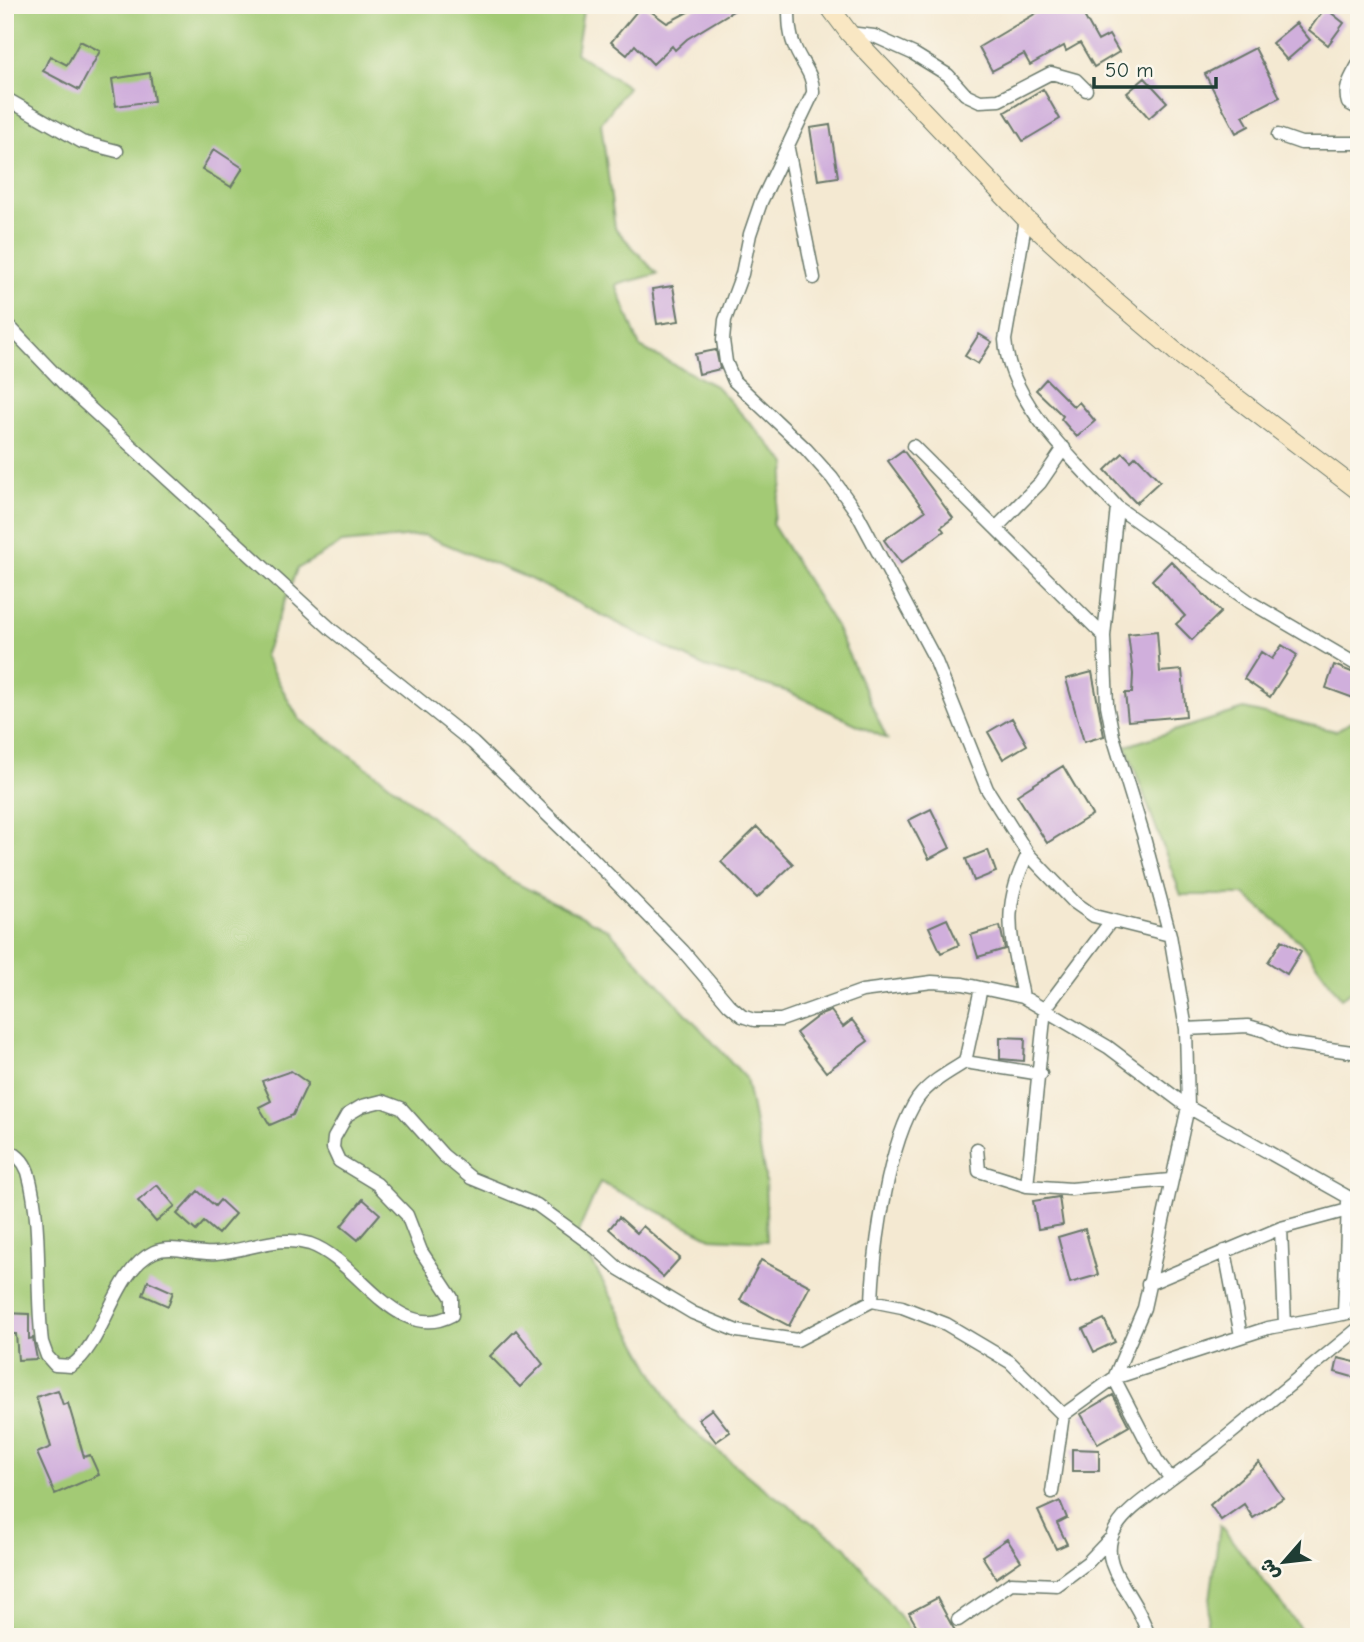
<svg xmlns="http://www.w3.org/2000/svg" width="1364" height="1642" viewBox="0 0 1364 1642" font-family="'Comic Neue','Playpen Sans Arabic',sans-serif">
<rect width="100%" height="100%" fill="#fbf7ec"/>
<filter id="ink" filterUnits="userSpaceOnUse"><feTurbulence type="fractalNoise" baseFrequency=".0143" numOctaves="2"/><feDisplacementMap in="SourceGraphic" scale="14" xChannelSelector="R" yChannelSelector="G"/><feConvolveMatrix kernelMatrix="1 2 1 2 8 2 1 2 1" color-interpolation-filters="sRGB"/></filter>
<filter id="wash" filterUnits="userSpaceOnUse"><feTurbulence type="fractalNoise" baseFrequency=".00686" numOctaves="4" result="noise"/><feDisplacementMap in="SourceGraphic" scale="28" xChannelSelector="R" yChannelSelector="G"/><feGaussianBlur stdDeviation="1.57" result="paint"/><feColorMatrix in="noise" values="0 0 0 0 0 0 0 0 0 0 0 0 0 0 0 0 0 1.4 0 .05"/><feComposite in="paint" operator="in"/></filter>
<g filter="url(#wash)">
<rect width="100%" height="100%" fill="#f4e9d2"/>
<path fill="#a3ca74" stroke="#618454" stroke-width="2" d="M 5,5 L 584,5 L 576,53 L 628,87 L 601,123 L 615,228 L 657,274 L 616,285 L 640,347 L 717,387 L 787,464 L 772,524 L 835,625 L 887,739 L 789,692 L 705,667 L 530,579 L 424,535 L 342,543 L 297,569 L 264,656 L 299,719 L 383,779 L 510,880 L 609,930 L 746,1078 L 765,1175 L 767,1241 L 711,1238 L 600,1182 L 577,1235 L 679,1419 L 758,1484 L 846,1547 L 915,1637 L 5,1637 Z
M 1244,709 L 1336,731 L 1359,717 L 1359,986 L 1341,998 L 1300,942 L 1245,895 L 1181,895 L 1126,746 Z
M 1220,1525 L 1307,1637 L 1205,1637 Z"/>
<g id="blocks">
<path fill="#d0afdc" d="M 642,5 L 667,23 L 701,5 L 743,5 L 687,39 L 675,50 L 672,46 L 653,64 L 635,45 L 627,55 L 611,42 Z
M 1050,5 L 1078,5 L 1098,41 L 1109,35 L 1119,52 L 1094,67 L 1080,43 L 1066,51 L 1064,46 L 1030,65 L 1024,54 L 992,71 L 979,47 Z
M 1325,8 L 1344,23 L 1328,45 L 1309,30 Z
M 1296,23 L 1310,40 L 1287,60 L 1272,43 Z
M 80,41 L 100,51 L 79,90 L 43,71 L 50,56 L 67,65 Z
M 1255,48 L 1280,97 L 1243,116 L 1249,126 L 1236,133 L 1205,74 Z
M 150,73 L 154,101 L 116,106 L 112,79 Z
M 1145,78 L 1167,102 L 1149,118 L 1127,93 Z
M 1043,89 L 1060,119 L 1023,141 L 1005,112 Z
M 830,125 L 838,177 L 818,180 L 810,128 Z
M 214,149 L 243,168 L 231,187 L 202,169 Z
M 673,286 L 679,321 L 657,324 L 652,289 Z
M 979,334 L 992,342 L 978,364 L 965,356 Z
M 716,350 L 720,369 L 699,374 L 695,354 Z
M 1046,379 L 1074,407 L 1079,402 L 1095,421 L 1077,437 L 1061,419 L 1063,416 L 1036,390 Z
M 903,450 L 953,518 L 941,527 L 944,531 L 901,563 L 884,540 L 925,511 L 888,461 Z
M 1123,453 L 1131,461 L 1136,456 L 1160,481 L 1136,503 L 1105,470 Z
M 1171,561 L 1221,612 L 1192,640 L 1176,624 L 1185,616 L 1152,580 Z
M 1157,631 L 1160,672 L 1182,670 L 1186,716 L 1128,721 L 1125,693 L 1132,693 L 1133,674 L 1128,634 Z
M 1282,645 L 1297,655 L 1270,697 L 1244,679 L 1261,652 L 1272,659 Z
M 1334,665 L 1359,675 L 1359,700 L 1326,688 Z
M 1092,672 L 1104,736 L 1084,742 L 1066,679 Z
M 1012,718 L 1027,745 L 1003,759 L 988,732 Z
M 1063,766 L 1092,815 L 1047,843 L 1017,795 Z
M 931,809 L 950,848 L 929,859 L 909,820 Z
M 757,827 L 793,864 L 757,898 L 721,862 Z
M 988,850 L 996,872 L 974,881 L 966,859 Z
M 947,919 L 959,945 L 941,953 L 929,927 Z
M 1000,926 L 1005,949 L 978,957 L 971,935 Z
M 1282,940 L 1301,951 L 1287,974 L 1268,962 Z
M 831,1011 L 843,1027 L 852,1020 L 868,1041 L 826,1072 L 796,1033 L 818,1016 Z
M 1000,1037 L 1025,1038 L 1024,1061 L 1000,1059 Z
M 291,1071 L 308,1083 L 293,1115 L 270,1125 L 259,1107 L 271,1101 L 262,1081 Z
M 157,1185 L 175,1206 L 156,1222 L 138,1201 Z
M 198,1191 L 215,1206 L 220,1200 L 235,1214 L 218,1234 L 204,1222 L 196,1231 L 177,1214 Z
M 1059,1197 L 1063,1225 L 1038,1229 L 1033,1201 Z
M 363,1199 L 380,1214 L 358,1240 L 341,1226 Z
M 619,1217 L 637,1233 L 643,1226 L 680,1258 L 663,1277 L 609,1229 Z
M 1085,1229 L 1098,1275 L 1070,1283 L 1058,1237 Z
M 761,1260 L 810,1286 L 789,1326 L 740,1300 Z
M 148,1281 L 173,1292 L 168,1306 L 143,1295 Z
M 6,1313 L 29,1314 L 29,1339 L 33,1338 L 37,1359 L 18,1360 L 16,1334 L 5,1334 Z
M 1104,1319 L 1115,1342 L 1094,1352 L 1083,1329 Z
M 516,1330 L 543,1364 L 520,1387 L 490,1356 Z
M 1338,1358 L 1359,1363 L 1356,1378 L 1335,1372 Z
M 58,1390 L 63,1405 L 68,1403 L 84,1457 L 90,1455 L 99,1475 L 55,1494 L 37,1453 L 51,1447 L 36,1397 Z
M 1113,1395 L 1129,1426 L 1098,1444 L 1081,1414 Z
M 712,1409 L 730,1432 L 716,1442 L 698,1419 Z
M 1072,1449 L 1099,1450 L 1099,1471 L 1072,1471 Z
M 1259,1462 L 1283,1498 L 1253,1518 L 1244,1504 L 1221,1520 L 1210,1505 Z
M 1060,1501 L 1067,1518 L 1057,1523 L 1067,1544 L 1056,1549 L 1038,1511 Z
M 1007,1539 L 1021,1561 L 996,1578 L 982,1556 Z
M 937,1598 L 951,1624 L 959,1637 L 923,1637 L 909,1613 Z"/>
</g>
</g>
<g filter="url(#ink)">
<use href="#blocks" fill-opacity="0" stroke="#6a796b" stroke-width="2"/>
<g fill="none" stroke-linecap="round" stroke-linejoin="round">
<g stroke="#6a796b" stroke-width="15">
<path id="street" d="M 789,5 C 789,19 789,33 794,45 C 800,63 814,73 813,93 L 761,202 L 750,234 L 742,274 L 725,320 L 723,340 L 726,362 L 734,381 L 806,449 L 832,478 L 857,513 L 935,659 L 987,789 L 1028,854 L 1074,902 L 1094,916 L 1170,935
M 849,33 L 874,36 L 914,54 L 948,75 L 965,94 L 980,101 L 999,100 L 1051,73 L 1076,80 L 1086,90
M 1359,63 C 1352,76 1343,88 1348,103 L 1359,109
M 5,98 L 82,142 L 117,151
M 1278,135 L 1301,143 L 1359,143
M 788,149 L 814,278
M 1026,219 L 1005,340 C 1009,403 1077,463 1117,507 L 1104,636 L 1107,705 L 1113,736 L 1143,834 L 1170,935 L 1186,1029 L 1188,1107 L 1144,1308 L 1114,1378 L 1268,1328 L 1359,1311
M 5,322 L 67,387 L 332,630 L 473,743 L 591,857 L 683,951 L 729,1005 L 742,1016 L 754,1020 L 781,1020 L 862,991 L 932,982 L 963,984 L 1023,997 L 1108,1047 L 1188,1107 L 1348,1197 L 1359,1200
M 913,446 L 1104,636
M 1117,507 L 1250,602 L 1359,666
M 996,528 L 1040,483 L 1064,448
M 1023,997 C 1012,938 999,912 1028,854
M 1186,1029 L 1248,1026 L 1266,1031 L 1286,1043 L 1359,1053
M 965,1062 L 981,988
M 977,1149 L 979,1171 L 1027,1186 L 1071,1189 L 1170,1180
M 5,1150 C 16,1153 24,1161 28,1172 C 43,1226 35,1287 42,1342 L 47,1356 L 55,1365 L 71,1366 C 106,1342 113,1271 154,1252 C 172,1244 195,1255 216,1253 C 248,1251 278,1234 310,1244 C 359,1261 396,1345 452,1315 L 452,1298 L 421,1251 L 407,1215 L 377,1184 L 339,1161 L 333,1148 L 334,1138 L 347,1115 L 362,1106 L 382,1101 L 401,1108 L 443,1155 L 471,1178 L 537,1205 L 596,1248 L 619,1269 L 693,1313 L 737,1331 L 797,1340 L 872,1301 L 902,1307 L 946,1324 L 1010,1362 L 1063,1415
M 1027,1186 L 1045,1009 L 1111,921
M 1281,1228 L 1285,1325
M 1225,1251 L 1241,1336
M 1148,1284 L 1281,1228 L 1348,1210
M 872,1301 C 874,1248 888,1142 918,1098 C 930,1082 949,1072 965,1062 L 1041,1074
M 1344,1314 L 1348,1202
M 1052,1492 L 1063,1415 L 1114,1378 L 1156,1459 L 1171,1479 L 1213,1448 L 1359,1328
M 958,1620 L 1011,1583 L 1057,1585 L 1088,1562 L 1109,1540
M 1149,1637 C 1143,1616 1130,1597 1119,1579 C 1089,1530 1137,1506 1171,1479"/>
</g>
<g stroke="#6a796b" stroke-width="20">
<path id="secondary" d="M 828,5 L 849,33 L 1026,219 L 1115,300 L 1175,351 L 1359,491"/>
</g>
<use href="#street" stroke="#fff" stroke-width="12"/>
<use href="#secondary" stroke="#f9e7c3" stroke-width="18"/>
</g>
</g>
<rect width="1364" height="1642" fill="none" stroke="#fbf7ec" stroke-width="28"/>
<g transform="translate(1284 1562) rotate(242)" stroke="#fbf7ec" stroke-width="5" paint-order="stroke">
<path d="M0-5L12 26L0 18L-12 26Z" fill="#1f3d34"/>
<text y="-10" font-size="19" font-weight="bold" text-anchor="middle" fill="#1f3d34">ش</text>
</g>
<path d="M1094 77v10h122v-10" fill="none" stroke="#1f3d34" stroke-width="3.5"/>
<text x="1105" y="77" font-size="21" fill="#1f3d34" stroke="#fbf7ec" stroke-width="5" paint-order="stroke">50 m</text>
</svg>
